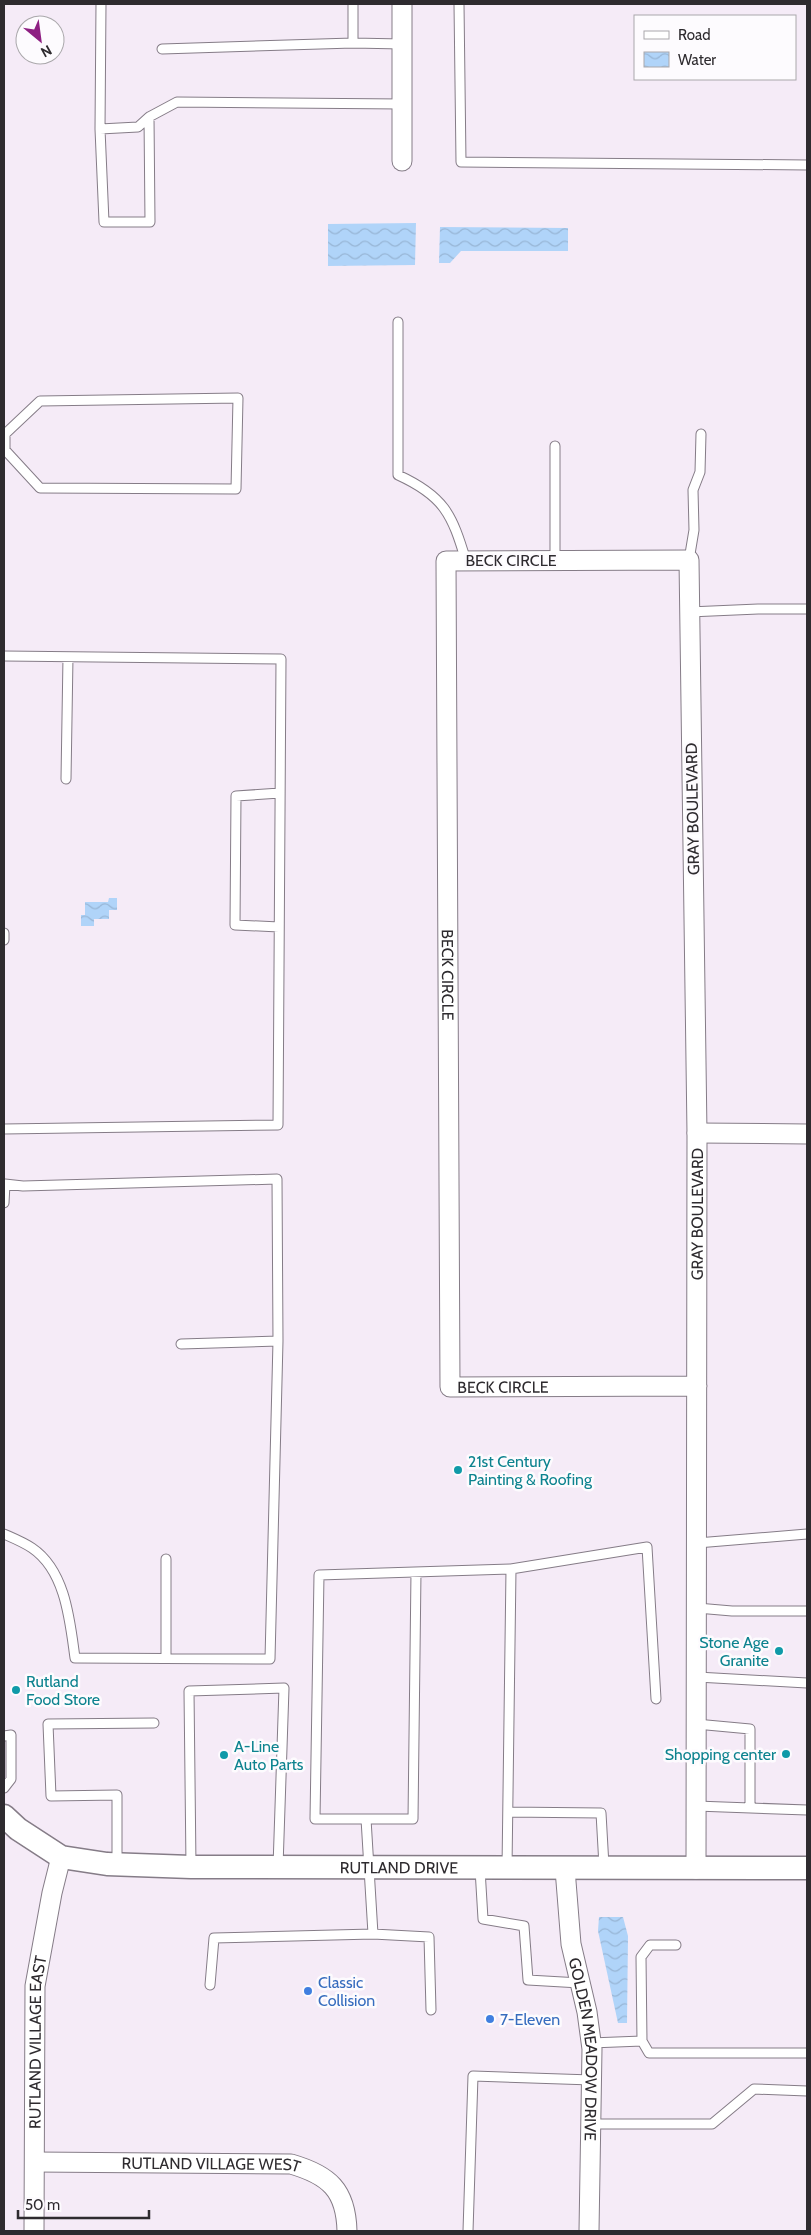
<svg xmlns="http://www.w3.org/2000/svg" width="811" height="2235" viewBox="0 0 811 2235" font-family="Cabin,sans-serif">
<defs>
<pattern id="water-waves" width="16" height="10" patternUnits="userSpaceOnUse" patternTransform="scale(1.25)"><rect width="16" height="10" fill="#b0d4f9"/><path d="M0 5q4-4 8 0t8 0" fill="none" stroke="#98b6d6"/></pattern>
</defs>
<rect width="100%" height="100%" fill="#f5ebf7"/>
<path fill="url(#water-waves)" d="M 416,223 L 415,265 L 328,266 L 328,224 Z
M 440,227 L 568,228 L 568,251 L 461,251 L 450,263 L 439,263 Z
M 109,898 L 117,898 L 117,910 L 109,910 L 109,919 L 94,919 L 94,926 L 81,926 L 81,915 L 85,915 L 85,902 L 108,902 Z
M 599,1917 L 623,1917 L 628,1936 L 627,2023 L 618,2023 L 598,1931 Z"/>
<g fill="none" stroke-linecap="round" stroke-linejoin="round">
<g stroke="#857c87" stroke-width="11">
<path id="service" d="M 101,4 L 100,129 L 104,222 L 150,222 L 149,117 L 177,102 L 402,104
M 459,4 L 461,162 L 807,165
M 353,43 L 402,44
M 162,49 L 353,43 L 353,4
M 100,129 L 138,127 L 149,117
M 398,322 L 398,475 C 444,496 452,514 466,561
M 238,398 L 236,489 L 40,488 L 5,450 L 5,434 L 40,401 Z
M 555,560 L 555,446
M 689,560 L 694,530 L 693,490 L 700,472 L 701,434
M 689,612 L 758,609 L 807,609
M 4,656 L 281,659 L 278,1125 L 4,1129
M 66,779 L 68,657
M 279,927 L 235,925 L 236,796 L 280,793
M 4,933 L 4,940
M 4,1203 L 5,1184 L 23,1186 L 277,1179 L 278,1341 L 270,1659 L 75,1658 C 70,1622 66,1571 32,1548 C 23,1542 13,1538 4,1534
M 181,1344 L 278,1341
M 697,1543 L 807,1534
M 511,1569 L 647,1547 L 656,1699
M 416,1572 L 413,1819 L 315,1819 L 319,1575 L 511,1569 L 507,1868
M 697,1608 L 732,1611 L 807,1611
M 166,1658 L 166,1559
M 697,1677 L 807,1683
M 696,1724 L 750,1729 L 750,1808
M 4,1736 L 11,1735 L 11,1779 L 4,1788
M 696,1806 L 807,1810
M 508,1812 L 601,1813 L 604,1866
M 366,1819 L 373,1934 L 429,1937 L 431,2010
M 117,1864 L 117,1795 L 51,1796 L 48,1724 L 154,1723
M 191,1866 L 189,1691 L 284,1688 L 278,1867
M 480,1869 L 483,1919 L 524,1926 L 528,1980 L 580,1983
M 210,1985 L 214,1938 L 373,1934
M 642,2041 L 649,2053 L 807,2053
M 591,2043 L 642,2041 L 641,1957 L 650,1945 L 676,1945
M 590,2124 L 712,2124 L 754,2089 L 807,2091
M 468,2231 L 473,2076 L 592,2080"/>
</g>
<g stroke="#857c87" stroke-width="21">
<g id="minor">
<path d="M 402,4 L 402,161"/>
<path d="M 697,1133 L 807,1134"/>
<path id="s1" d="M 565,1869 L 571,1944 L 587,2012 L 592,2049 L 589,2231"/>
<path id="s2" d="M 696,1869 L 697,1133 L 689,560 L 446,561 L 450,1387 L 697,1386"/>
<path id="s3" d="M 35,2162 L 291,2164 C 329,2175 346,2190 347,2231"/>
<path id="s4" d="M 34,2231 L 35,1986 L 52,1893 L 61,1857"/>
</g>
</g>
<g stroke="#857c87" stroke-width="25">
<g id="tertiary">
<path id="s5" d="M 4,1816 L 18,1829 L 61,1857 L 107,1864 L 191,1867 L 807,1868"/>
</g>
</g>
<use href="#service" stroke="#fff" stroke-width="9"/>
<use href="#minor" stroke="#fff" stroke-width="19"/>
<use href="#tertiary" stroke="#fff" stroke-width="22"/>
</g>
<g fill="#0f9aa8" stroke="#fdfbfe" stroke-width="2">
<circle cx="458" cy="1470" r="5"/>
<circle cx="779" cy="1651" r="5"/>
<circle cx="16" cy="1690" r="5"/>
<circle cx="786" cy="1754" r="5"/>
<circle cx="224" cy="1755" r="5"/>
</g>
<g fill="#3f7fe0" stroke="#fdfbfe" stroke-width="2">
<circle cx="308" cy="1991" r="5"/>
<circle cx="490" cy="2019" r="5"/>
</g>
<g text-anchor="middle" stroke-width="5" stroke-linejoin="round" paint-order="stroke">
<g font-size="16" fill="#2e2b2f" stroke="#fdfbfe">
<text x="511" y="566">BECK CIRCLE</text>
<text transform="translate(692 809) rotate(-91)" y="6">GRAY BOULEVARD</text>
<text dy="6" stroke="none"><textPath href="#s2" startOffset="1966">BECK CIRCLE</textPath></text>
<text dy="6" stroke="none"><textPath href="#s2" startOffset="655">GRAY BOULEVARD</textPath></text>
<text dy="6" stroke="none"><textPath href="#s2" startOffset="2431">BECK CIRCLE</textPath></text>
<text dy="6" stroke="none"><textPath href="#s5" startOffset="409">RUTLAND DRIVE</textPath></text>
<text dy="6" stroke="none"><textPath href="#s4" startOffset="189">RUTLAND VILLAGE EAST</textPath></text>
<text dy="6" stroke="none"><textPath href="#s1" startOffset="182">GOLDEN MEADOW DRIVE</textPath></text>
<text dy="6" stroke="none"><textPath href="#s3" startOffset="176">RUTLAND VILLAGE WEST</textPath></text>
</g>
<g font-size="16" fill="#0d838f" stroke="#fdfbfe" text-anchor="start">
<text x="468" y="1467">21st Century<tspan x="468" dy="18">Painting &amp; Roofing</tspan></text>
<text x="769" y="1648" text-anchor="end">Stone Age<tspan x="769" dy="18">Granite</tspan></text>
<text x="26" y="1687">Rutland<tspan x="26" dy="18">Food Store</tspan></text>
<text x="234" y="1752">A-Line<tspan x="234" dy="18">Auto Parts</tspan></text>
<text x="776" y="1760" text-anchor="end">Shopping center</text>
</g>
<g font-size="16" fill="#366cbe" stroke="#fdfbfe" text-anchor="start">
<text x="318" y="1988">Classic<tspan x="318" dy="18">Collision</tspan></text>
<text x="500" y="2025">7-Eleven</text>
</g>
</g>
<rect width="811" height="2235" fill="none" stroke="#2e2b2f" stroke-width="10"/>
<rect x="634" y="15" width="162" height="65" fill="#fdfbfe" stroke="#aaa8ab"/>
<rect x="644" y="31" width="25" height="8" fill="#ffffff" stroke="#aaa8ab"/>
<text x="678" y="40" font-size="15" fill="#2e2b2f">Road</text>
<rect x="644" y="52" width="25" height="15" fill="url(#water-waves)" stroke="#aaa8ab"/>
<text x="678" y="65" font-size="15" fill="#2e2b2f">Water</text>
<g transform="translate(40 40) rotate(151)"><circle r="24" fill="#fdfbfe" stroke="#aaa8ab"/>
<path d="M0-4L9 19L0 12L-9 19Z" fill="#8e1f82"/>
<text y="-8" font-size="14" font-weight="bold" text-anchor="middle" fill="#2e2b2f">N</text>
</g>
<path d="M18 2210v8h131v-8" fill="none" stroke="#2e2b2f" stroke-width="2.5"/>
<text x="25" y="2210" font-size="15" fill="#2e2b2f" stroke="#fdfbfe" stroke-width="4" paint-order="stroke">50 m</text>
</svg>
